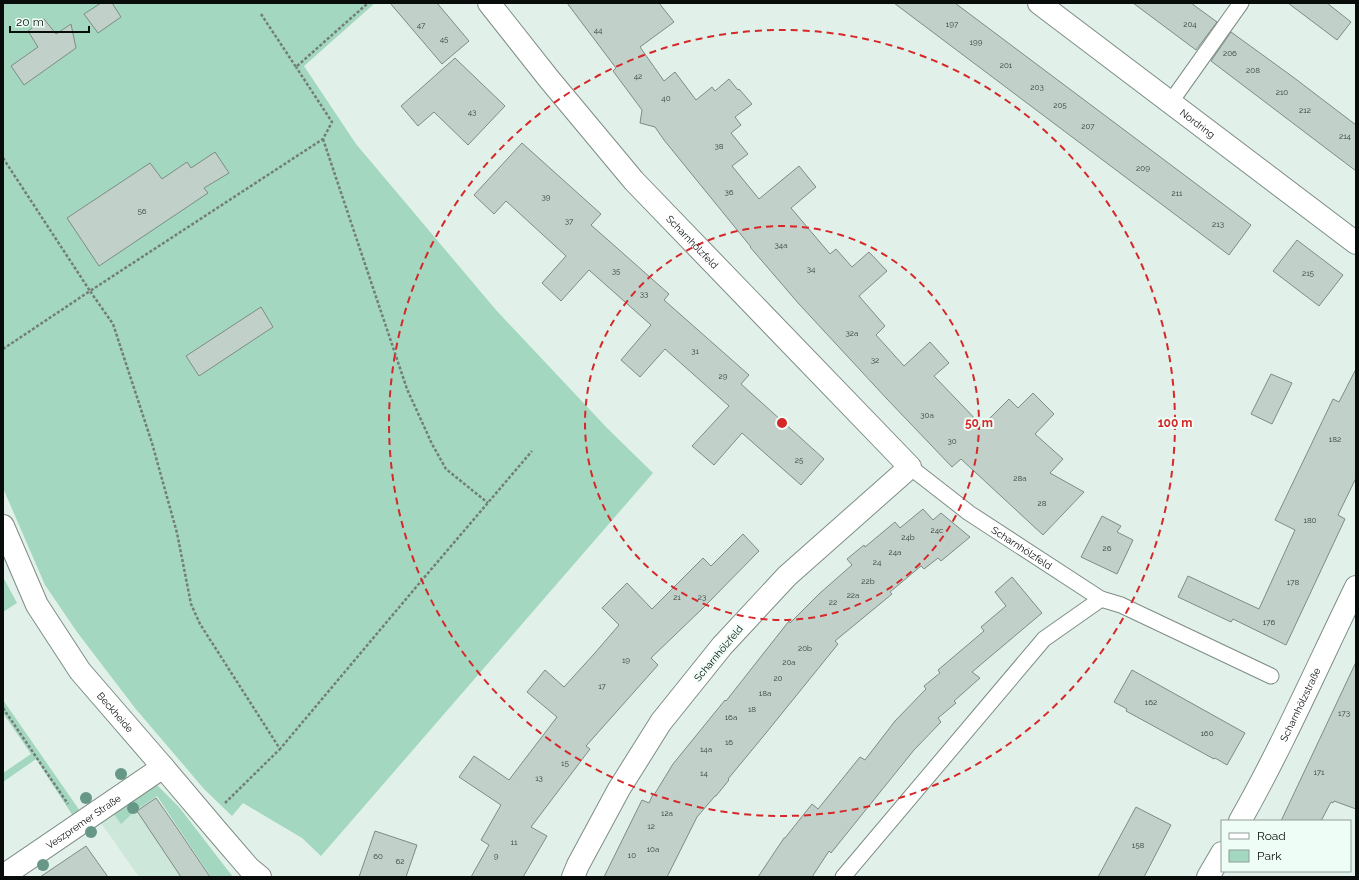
<svg xmlns="http://www.w3.org/2000/svg" width="1359" height="880" viewBox="0 0 1359 880" font-family="Raleway,sans-serif">
<rect width="100%" height="100%" fill="#e1f1e9"/>
<path fill="#cee7db" d="M 156,796 L 211,877 L 139,877 L 99,820 L 111,810 L 121,823 L 135,811 Z"/>
<path fill="#a3d7bf" d="M 3,3 L 375,3 L 304,66 L 356,144 L 496,310 L 607,428 L 653,473 L 321,856 L 302,838 L 243,803 L 232,816 L 204,789 L 135,708 L 77,632 L 45,585 L 3,488 Z
M 3,577 L 17,603 L 3,612 Z
M 3,700 L 80,811 L 73,816 L 36,759 L 3,782 L 3,773 L 31,754 L 3,713 Z
M 153,781 L 179,807 L 233,877 L 211,877 L 157,796 L 135,811 L 121,824 L 111,810 Z"/>
<path fill="#c1d1c9" stroke="#7d8c85" d="M 101,3 L 112,3 L 121,17 L 98,33 L 84,14 Z
M 390,3 L 437,3 L 469,41 L 442,64 Z
M 567,3 L 659,3 L 674,22 L 640,47 L 664,81 L 675,72 L 696,100 L 712,87 L 715,91 L 729,79 L 738,90 L 739,89 L 752,104 L 735,117 L 741,125 L 731,133 L 748,154 L 732,166 L 759,199 L 799,166 L 816,187 L 791,208 L 830,254 L 836,249 L 852,267 L 869,252 L 887,271 L 859,296 L 885,326 L 876,335 L 904,366 L 930,342 L 949,363 L 934,376 L 982,426 L 1009,399 L 1018,408 L 1033,393 L 1054,414 L 1035,434 L 1063,459 L 1050,473 L 1084,492 L 1043,535 L 961,459 L 952,467 L 887,399 L 799,304 L 750,247 L 751,247 L 664,140 L 655,127 L 640,123 L 642,110 L 613,71 L 616,68 Z
M 894,3 L 955,3 L 1251,225 L 1229,255 Z
M 1133,3 L 1191,3 L 1217,22 L 1196,50 Z
M 1288,3 L 1327,3 L 1351,22 L 1337,40 Z
M 44,19 L 56,34 L 71,24 L 76,48 L 24,85 L 11,66 L 38,47 L 28,31 Z
M 1231,32 L 1293,77 L 1356,125 L 1356,171 L 1211,61 Z
M 455,58 L 505,106 L 468,145 L 434,112 L 418,126 L 401,106 Z
M 522,143 L 601,214 L 591,225 L 669,294 L 664,300 L 749,375 L 741,384 L 824,459 L 801,485 L 742,433 L 714,465 L 692,446 L 729,406 L 665,349 L 640,377 L 621,360 L 651,325 L 589,270 L 561,301 L 542,283 L 566,256 L 506,201 L 494,214 L 474,195 Z
M 215,152 L 229,173 L 204,188 L 208,193 L 99,266 L 67,218 L 150,163 L 162,179 L 187,162 L 191,168 Z
M 1297,240 L 1343,275 L 1319,306 L 1273,271 Z
M 261,307 L 273,327 L 199,376 L 186,356 Z
M 1356,369 L 1356,478 L 1338,515 L 1345,519 L 1286,645 L 1233,619 L 1231,622 L 1178,597 L 1188,576 L 1259,609 L 1295,530 L 1275,520 L 1333,399 L 1339,402 Z
M 1271,374 L 1292,383 L 1272,424 L 1251,414 Z
M 923,509 L 933,520 L 941,513 L 970,537 L 941,561 L 938,558 L 924,569 L 921,566 L 890,592 L 892,594 L 835,641 L 838,644 L 766,733 L 728,779 L 729,780 L 716,796 L 715,796 L 697,817 L 667,877 L 604,877 L 642,800 L 649,803 L 653,794 L 654,795 L 673,764 L 725,700 L 726,701 L 789,621 L 790,623 L 820,593 L 852,565 L 847,559 L 864,545 L 865,547 L 895,522 L 900,528 Z
M 1102,516 L 1121,526 L 1117,532 L 1133,540 L 1117,574 L 1081,557 Z
M 743,534 L 759,551 L 702,609 L 651,658 L 658,665 L 586,746 L 590,749 L 531,827 L 547,836 L 523,877 L 471,877 L 489,845 L 481,840 L 501,805 L 459,777 L 474,756 L 509,780 L 557,717 L 527,692 L 545,670 L 564,687 L 594,654 L 619,625 L 602,608 L 627,583 L 652,609 L 703,558 L 711,566 Z
M 1012,577 L 1042,613 L 972,672 L 980,678 L 954,701 L 956,703 L 938,718 L 941,722 L 914,750 L 831,853 L 829,851 L 812,877 L 758,877 L 784,838 L 785,838 L 812,804 L 818,809 L 860,757 L 865,760 L 895,721 L 926,689 L 924,686 L 940,673 L 938,670 L 984,631 L 981,627 L 1006,606 L 995,592 Z
M 1356,662 L 1356,809 L 1334,801 L 1333,803 L 1331,802 L 1321,821 L 1281,821 Z
M 1132,670 L 1245,733 L 1227,765 L 1215,758 L 1214,759 L 1126,711 L 1127,709 L 1114,702 Z
M 156,798 L 177,828 L 210,877 L 181,877 L 137,811 Z
M 1136,807 L 1171,825 L 1144,877 L 1098,877 Z
M 375,831 L 417,845 L 406,877 L 359,877 Z
M 86,846 L 108,877 L 40,877 Z"/>
<g fill="none" stroke-linecap="round" stroke-linejoin="round">
<g stroke="#7e8d86" stroke-width="17">
<g id="lane">
<path d="M 1170,103 L 1241,3"/>
<path id="s1" d="M 910,467 L 969,513 L 1101,599 L 1121,605 L 1271,676"/>
<path d="M 843,877 L 1044,639 L 1101,599"/>
</g>
</g>
<g stroke="#7e8d86" stroke-width="24">
<g id="street">
<path id="s2" d="M 489,3 L 549,79 L 634,181 L 910,467 L 787,576 L 722,646 L 661,722 L 619,789 L 578,865 L 573,877"/>
<path id="s3" d="M 3,526 L 37,605 L 80,671 L 163,767 L 218,832 L 249,868 L 260,877"/>
<path id="s4" d="M 3,876 L 163,767"/>
</g>
</g>
<g stroke="#7e8d86" stroke-width="24">
<g id="secondary">
<path id="s5" d="M 1039,3 L 1356,243"/>
<path id="s6" d="M 1240,821 C 1283,745 1318,665 1356,587"/>
<path d="M 1208,877 L 1222,853"/>
</g>
</g>
<path stroke="#737e79" stroke-width="2.5" stroke-dasharray="3 2" stroke-linecap="butt" d="M 261,14 L 296,67 L 368,3
M 323,139 L 407,389 L 432,444 L 446,469 L 488,503
M 3,158 L 90,291 L 323,139 L 332,122 L 296,67
M 3,349 L 90,291 L 113,324 L 152,443 L 177,533 L 191,604 L 200,624 L 280,749 L 417,586 L 532,451
M 3,708 L 68,804
M 225,803 L 280,749"/>
<use href="#lane" stroke="#fff" stroke-width="15"/>
<use href="#street" stroke="#fff" stroke-width="22"/>
<use href="#secondary" stroke="#fff" stroke-width="22"/>
</g>
<g fill="#669787">
<circle cx="121" cy="774" r="6"/>
<circle cx="86" cy="798" r="6"/>
<circle cx="133" cy="808" r="6"/>
<circle cx="91" cy="832" r="6"/>
<circle cx="43" cy="865" r="6"/>
</g>
<g fill="none" stroke="#d62828" stroke-width="2" stroke-dasharray="7 5">
<circle cx="782" cy="423" r="197"/>
<circle cx="782" cy="423" r="393"/>
</g>
<g text-anchor="middle" stroke-width="4" stroke-linejoin="round" paint-order="stroke">
<g font-size="8" fill="#363e3a">
<text x="952" y="27">197</text>
<text x="1190" y="27">204</text>
<text x="421" y="28">47</text>
<text x="598" y="33">44</text>
<text x="444" y="42">45</text>
<text x="976" y="45">199</text>
<text x="1230" y="56">206</text>
<text x="1006" y="68">201</text>
<text x="1253" y="73">208</text>
<text x="638" y="79">42</text>
<text x="1037" y="90">203</text>
<text x="1282" y="95">210</text>
<text x="666" y="101">40</text>
<text x="1060" y="108">205</text>
<text x="1305" y="113">212</text>
<text x="472" y="115">43</text>
<text x="1088" y="129">207</text>
<text x="1345" y="139">214</text>
<text x="719" y="149">38</text>
<text x="1143" y="171">209</text>
<text x="729" y="195">36</text>
<text x="1177" y="196">211</text>
<text x="546" y="200">39</text>
<text x="142" y="214">56</text>
<text x="569" y="224">37</text>
<text x="1218" y="227">213</text>
<text x="781" y="248">34a</text>
<text x="811" y="272">34</text>
<text x="616" y="274">35</text>
<text x="1308" y="276">215</text>
<text x="644" y="297">33</text>
<text x="852" y="336">32a</text>
<text x="695" y="354">31</text>
<text x="875" y="363">32</text>
<text x="723" y="379">29</text>
<text x="927" y="418">30a</text>
<text x="1335" y="442">182</text>
<text x="952" y="444">30</text>
<text x="799" y="463">25</text>
<text x="1020" y="481">28a</text>
<text x="1042" y="506">28</text>
<text x="1310" y="523">180</text>
<text x="937" y="533">24c</text>
<text x="908" y="540">24b</text>
<text x="1107" y="551">26</text>
<text x="895" y="555">24a</text>
<text x="877" y="565">24</text>
<text x="868" y="584">22b</text>
<text x="1293" y="585">178</text>
<text x="853" y="598">22a</text>
<text x="677" y="600">21</text>
<text x="702" y="600">23</text>
<text x="833" y="605">22</text>
<text x="1269" y="625">176</text>
<text x="805" y="651">20b</text>
<text x="626" y="663">19</text>
<text x="789" y="665">20a</text>
<text x="778" y="681">20</text>
<text x="602" y="689">17</text>
<text x="765" y="696">18a</text>
<text x="1151" y="705">162</text>
<text x="752" y="712">18</text>
<text x="1344" y="716">173</text>
<text x="731" y="720">16a</text>
<text x="1207" y="736">160</text>
<text x="729" y="745">16</text>
<text x="706" y="752">14a</text>
<text x="565" y="766">15</text>
<text x="1319" y="775">171</text>
<text x="704" y="776">14</text>
<text x="539" y="781">13</text>
<text x="667" y="816">12a</text>
<text x="651" y="829">12</text>
<text x="514" y="845">11</text>
<text x="1138" y="848">158</text>
<text x="653" y="852">10a</text>
<text x="632" y="858">10</text>
<text x="378" y="859">60</text>
<text x="496" y="859">9</text>
<text x="400" y="864">62</text>
</g>
<g font-size="10" fill="#080d0b" stroke="#eefef6">
<text dy="4" stroke="none"><textPath href="#s5" startOffset="199">Nordring</textPath></text>
<text dy="4" stroke="none"><textPath href="#s2" startOffset="314">Scharnhölzfeld</textPath></text>
<text dy="4" stroke="none"><textPath href="#s1" startOffset="138">Scharnhölzfeld</textPath></text>
<text transform="translate(718 653) rotate(-50)" y="4">Scharnhölzfeld</text>
<text dy="4" stroke="none"><textPath href="#s6" startOffset="131">Scharnhölzstraße</textPath></text>
<text dy="4" stroke="none"><textPath href="#s3" startOffset="219">Beckheide</textPath></text>
<text dy="4" stroke="none"><textPath href="#s4" startOffset="97">Veszpremer Straße</textPath></text>
</g>
</g>
<circle cx="782" cy="423" r="6" fill="#d62828" stroke="#eefef6" stroke-width="2"/>
<g font-size="12" text-anchor="middle" font-weight="bold" fill="#d62828" stroke="#eefef6" stroke-width="4" stroke-linejoin="round" paint-order="stroke">
<text x="979" y="427">50 m</text>
<text x="1175" y="427">100 m</text>
</g>
<rect width="1359" height="880" fill="none" stroke="#080d0b" stroke-width="8"/>
<rect x="1221" y="820" width="130" height="52" fill="#eefef6" stroke="#929e98"/>
<rect x="1229" y="833" width="20" height="6" fill="#ffffff" stroke="#929e98"/>
<text x="1257" y="840" font-size="12" fill="#080d0b">Road</text>
<rect x="1229" y="850" width="20" height="12" fill="#a3d7bf" stroke="#929e98"/>
<text x="1257" y="860" font-size="12" fill="#080d0b">Park</text>
<path d="M10 26v6h79v-6" fill="none" stroke="#080d0b" stroke-width="2"/>
<text x="16" y="26" font-size="12" fill="#080d0b" stroke="#eefef6" stroke-width="3" paint-order="stroke">20 m</text>
</svg>
